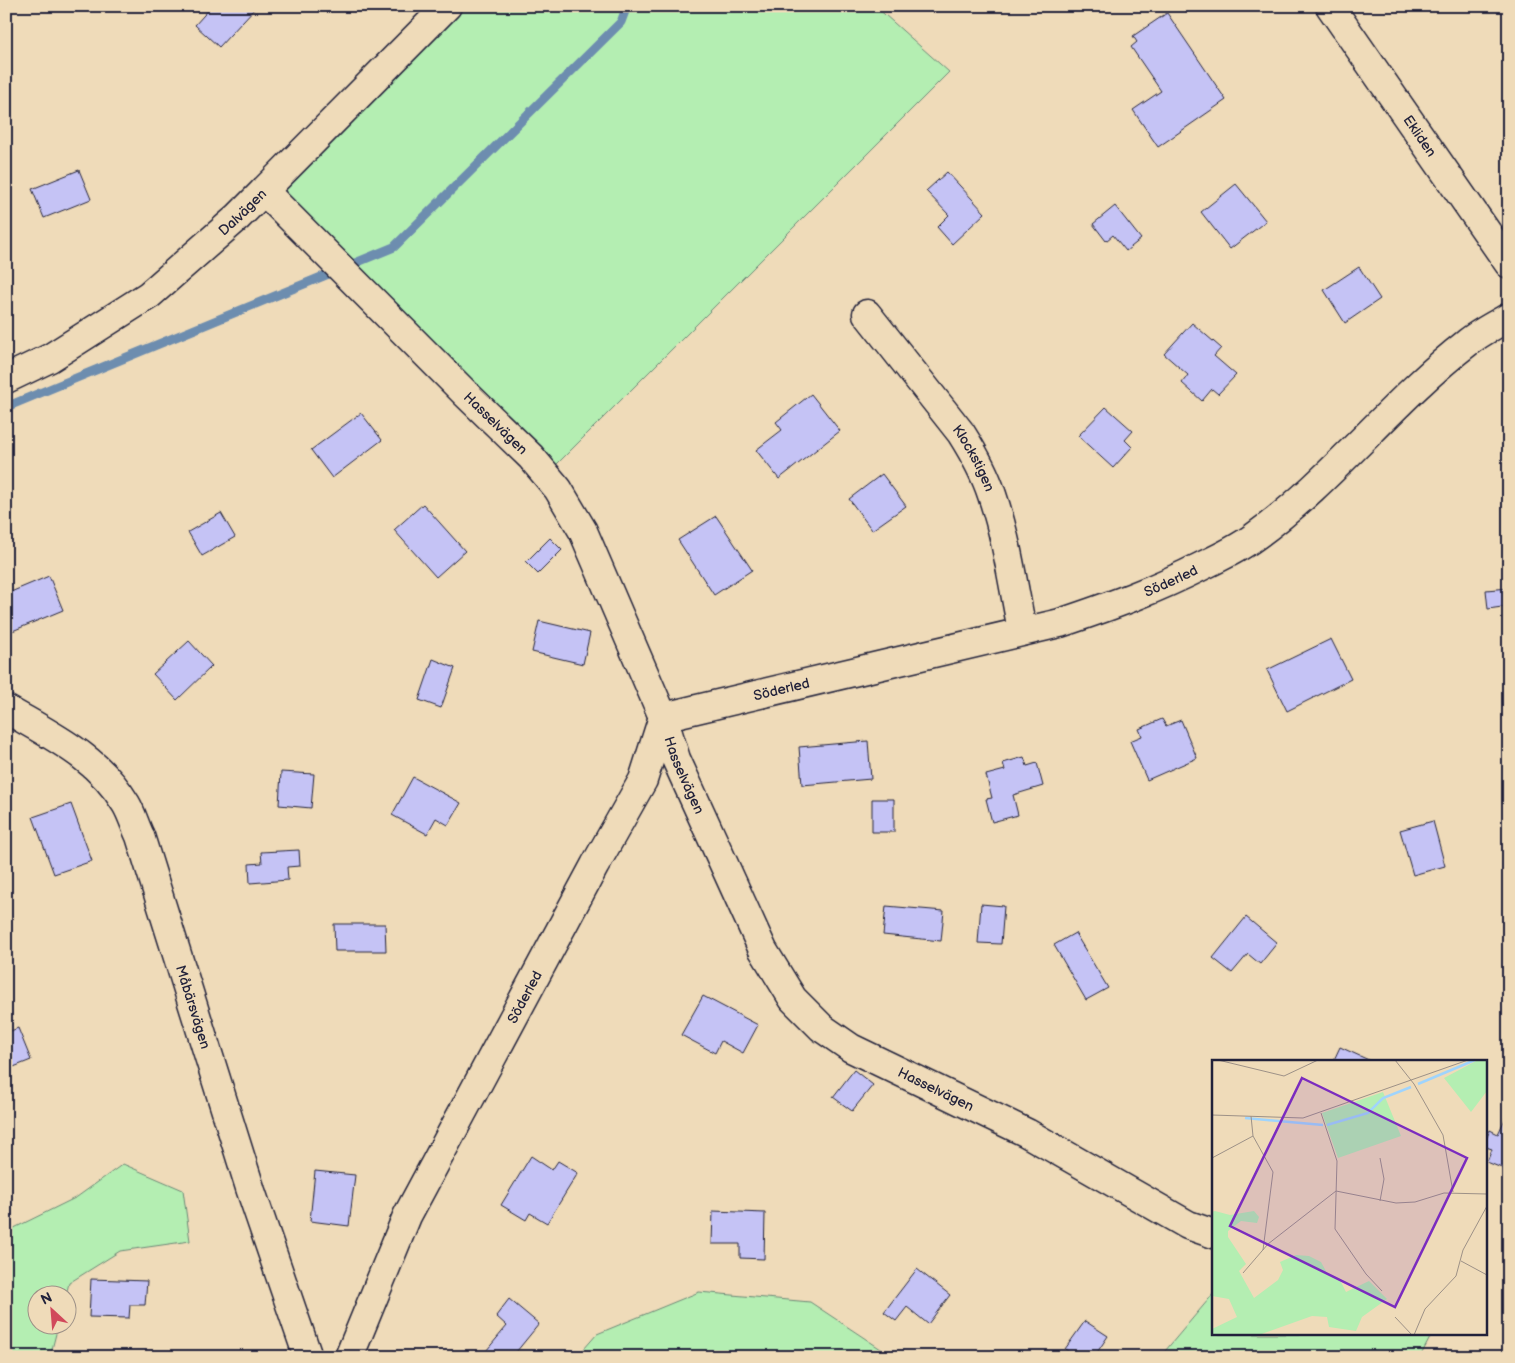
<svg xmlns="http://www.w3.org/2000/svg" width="1515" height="1363" viewBox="0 0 1515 1363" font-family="'Balsamiq Sans',sans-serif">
<rect width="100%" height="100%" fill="#efdbb9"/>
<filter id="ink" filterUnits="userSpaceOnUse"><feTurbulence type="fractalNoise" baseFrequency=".02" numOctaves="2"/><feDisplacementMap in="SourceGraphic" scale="10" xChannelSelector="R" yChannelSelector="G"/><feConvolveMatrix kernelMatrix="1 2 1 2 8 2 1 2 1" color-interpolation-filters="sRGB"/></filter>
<g filter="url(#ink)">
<path fill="#b4eeb2" stroke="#6b8876" d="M 462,6 L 875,6 L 949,72 L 555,466 L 279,188 Z
M 123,1164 L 183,1190 L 190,1241 L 120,1251 L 69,1283 L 66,1295 L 38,1296 L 38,1326 L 58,1326 L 50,1357 L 6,1357 L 6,1232 L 77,1197 Z
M 699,1292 L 810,1302 L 893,1357 L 577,1357 L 597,1334 Z
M 1214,1293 L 1214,1334 L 1432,1334 L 1420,1357 L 1160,1357 Z"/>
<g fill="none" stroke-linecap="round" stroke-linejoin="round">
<path stroke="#6d8daf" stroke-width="9" d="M 6,407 L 394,247 L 621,22 L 627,6"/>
</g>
<path fill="#c5c3f5" stroke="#22223b" d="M 212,6 L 253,6 L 255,8 L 219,47 L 195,25 Z
M 364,6 L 380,6 L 372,14 Z
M 1167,13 L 1226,100 L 1158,147 L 1133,110 L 1161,91 L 1131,47 L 1137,42 L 1133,36 Z
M 79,170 L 91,199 L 44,218 L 32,189 Z
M 947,172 L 985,213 L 952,244 L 937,227 L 949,215 L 926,191 Z
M 1236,184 L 1266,221 L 1230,249 L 1201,212 Z
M 1115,206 L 1141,239 L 1126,251 L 1113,235 L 1106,241 L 1093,224 Z
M 1359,267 L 1380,299 L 1345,323 L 1324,290 Z
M 1192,323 L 1221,348 L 1214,356 L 1236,375 L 1218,394 L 1212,389 L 1202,401 L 1182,383 L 1188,375 L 1164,354 Z
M 811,394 L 840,431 L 779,479 L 756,450 L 782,430 L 776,422 Z
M 1106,407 L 1133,431 L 1125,440 L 1132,447 L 1113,468 L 1078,436 Z
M 361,413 L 382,440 L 332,478 L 311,450 Z
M 882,474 L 906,506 L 872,530 L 849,499 Z
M 423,504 L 465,551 L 436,577 L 394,530 Z
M 221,513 L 235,537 L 202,556 L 188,532 Z
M 716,516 L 752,570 L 714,595 L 678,540 Z
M 550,538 L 562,550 L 538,574 L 526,562 Z
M 49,576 L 63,610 L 10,632 L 6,622 L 6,594 Z
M 1509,588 L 1509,606 L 1488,609 L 1486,590 Z
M 539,621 L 590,633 L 583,664 L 532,652 Z
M 1331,639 L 1351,679 L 1287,711 L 1267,670 Z
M 189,641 L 212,666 L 177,700 L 153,674 Z
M 433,659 L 455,668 L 441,708 L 419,700 Z
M 1162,719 L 1166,726 L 1181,720 L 1197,758 L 1147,780 L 1130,741 L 1142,736 L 1139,729 Z
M 868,741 L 871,779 L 802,785 L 799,747 Z
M 1024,757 L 1027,766 L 1037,763 L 1043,786 L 1013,795 L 1018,815 L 992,822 L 986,799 L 992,798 L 986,775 L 1005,770 L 1003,763 Z
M 281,772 L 314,774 L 311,808 L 279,805 Z
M 413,777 L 461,803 L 448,825 L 436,818 L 427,834 L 392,815 Z
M 872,799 L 894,799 L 894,832 L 872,832 Z
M 71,804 L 92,861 L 54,874 L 33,817 Z
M 1433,821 L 1445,866 L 1413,875 L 1400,830 Z
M 299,850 L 300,866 L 287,867 L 288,880 L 250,883 L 249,864 L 262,863 L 261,852 Z
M 981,904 L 1004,906 L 1001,944 L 978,943 Z
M 886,906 L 944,911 L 941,941 L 883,935 Z
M 1246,917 L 1277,943 L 1260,964 L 1248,954 L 1232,973 L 1213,958 Z
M 334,924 L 385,924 L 386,951 L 335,951 Z
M 1075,933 L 1108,988 L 1086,1000 L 1054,945 Z
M 703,996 L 758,1025 L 743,1053 L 721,1041 L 715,1053 L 681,1035 Z
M 18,1028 L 31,1060 L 6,1070 L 6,1033 Z
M 1340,1047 L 1373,1062 L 1333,1062 Z
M 854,1070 L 873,1085 L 852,1111 L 833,1097 Z
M 1506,1117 L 1509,1118 L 1509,1171 L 1487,1162 L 1492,1149 L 1486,1147 L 1486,1139 L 1490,1130 L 1498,1134 Z
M 531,1156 L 552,1170 L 558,1161 L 578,1173 L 547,1223 L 530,1213 L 526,1220 L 501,1205 Z
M 315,1171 L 355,1175 L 349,1226 L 310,1221 Z
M 713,1211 L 765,1213 L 764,1259 L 740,1258 L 740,1244 L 712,1244 Z
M 917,1269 L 950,1295 L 928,1324 L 907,1307 L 896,1321 L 884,1312 Z
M 91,1279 L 147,1281 L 145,1305 L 130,1305 L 129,1318 L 89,1317 Z
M 509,1299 L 539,1324 L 512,1357 L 481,1357 L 507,1326 L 496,1316 Z
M 1085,1321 L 1108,1336 L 1094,1357 L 1076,1357 L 1065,1349 Z"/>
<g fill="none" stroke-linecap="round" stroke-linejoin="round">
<g stroke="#22223b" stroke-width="31">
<g id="minor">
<path id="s1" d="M 1330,6 L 1509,264"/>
<path id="s2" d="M 264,191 L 466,394 L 531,457 L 558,489 L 583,531 L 663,717 L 676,759 L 763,950 L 793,999 L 822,1028 L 851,1048 L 1027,1133 L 1188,1225 L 1214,1234"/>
<path id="s3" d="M 867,314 L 961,433 C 973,452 985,473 992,495 C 1007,539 1013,585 1022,630"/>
<path id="s4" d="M 6,379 L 50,358 L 149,295 L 238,217 L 447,6"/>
<path id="s5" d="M 6,709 C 52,736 98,757 126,804 C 132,814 135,826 140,836 L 251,1191 L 308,1357"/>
<path id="s6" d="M 349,1357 L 407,1216 L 595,865 L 643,780 L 663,717 L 1060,623 C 1111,606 1155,590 1204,565 C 1221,557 1239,548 1254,537 C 1332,481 1391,402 1467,343 C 1479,333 1495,325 1509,317"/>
</g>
</g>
<use href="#minor" stroke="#efdbb9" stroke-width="28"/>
</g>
</g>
<g text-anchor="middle" stroke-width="4.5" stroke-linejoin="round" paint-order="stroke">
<g font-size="14" fill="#22223b" stroke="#efdbb9">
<text dy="5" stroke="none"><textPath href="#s1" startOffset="158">Ekliden</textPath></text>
<text dy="5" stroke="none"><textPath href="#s4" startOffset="291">Dalvägen</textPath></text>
<text dy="5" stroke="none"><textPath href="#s2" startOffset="328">Hasselvägen</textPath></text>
<text dy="5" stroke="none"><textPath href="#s3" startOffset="180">Klockstigen</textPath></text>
<text dy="5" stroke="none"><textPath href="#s6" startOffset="1241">Söderled</textPath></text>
<text dy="5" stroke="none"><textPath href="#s6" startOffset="836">Söderled</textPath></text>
<text dy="5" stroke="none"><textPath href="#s2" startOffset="732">Hasselvägen</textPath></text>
<text dy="5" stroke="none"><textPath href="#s6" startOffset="401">Söderled</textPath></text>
<text dy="5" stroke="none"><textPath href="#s5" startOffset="369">Måbärsvägen</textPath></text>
<text dy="5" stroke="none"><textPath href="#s2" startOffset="1152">Hasselvägen</textPath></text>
</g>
</g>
<g transform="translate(1212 1060)">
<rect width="275" height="275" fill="#efdbb9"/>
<path d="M 266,0 L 275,0 L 275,31 L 259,52 L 232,18 ZM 171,32 L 189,76 L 126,98 L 110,53 ZM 3,151 L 18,155 L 42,151 L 47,157 L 45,163 L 29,161 L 16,171 L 16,177 L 34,204 L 27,211 L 42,238 L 66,220 L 71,210 L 68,202 L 84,195 L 97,196 L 109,202 L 115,213 L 128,220 L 134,232 L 157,221 L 175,239 L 150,257 L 144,271 L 117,267 L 115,257 L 100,256 L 47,275 L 0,275 L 0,269 L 25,257 L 17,239 L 0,236 L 0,152 Z" fill="#b4eeb2"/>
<path fill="none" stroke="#9fd4fd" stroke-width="2.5" d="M 206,24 L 263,0M 33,58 L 111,65M 115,65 L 156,53 L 171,38 L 199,27"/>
<path fill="none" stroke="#9d9187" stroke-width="1" d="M 6,0 L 72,16 L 106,0M 183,0 L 202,24 L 231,75 L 241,132M 109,53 L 125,101 L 123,169 L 154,214 L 170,231M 0,55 L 91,58 L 256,0M 41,76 L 61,112 L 51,190M 0,98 L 41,76 L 39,56M 168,98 L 172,119 L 168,141M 249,201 L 275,215M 31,213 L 56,184 L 124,131 L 184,143 L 203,142 L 232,133 L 275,134M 183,257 L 200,275M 202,275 L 213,249 L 244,216 L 251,190 L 275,146"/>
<path fill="#7b2cbf" fill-opacity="0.15" stroke="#7b2cbf" stroke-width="2.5" d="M 90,18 L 255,98 L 183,247 L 18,166 Z"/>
<rect width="275" height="275" fill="none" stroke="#22223b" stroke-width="2.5"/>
</g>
<rect width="1515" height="1363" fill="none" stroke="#efdbb9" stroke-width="25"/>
<rect x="12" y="12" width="1490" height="1338" fill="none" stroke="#22223b" stroke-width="2" filter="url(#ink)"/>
<g transform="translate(52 1310) rotate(334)"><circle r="24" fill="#efdbb9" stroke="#9d9187"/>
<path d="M0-4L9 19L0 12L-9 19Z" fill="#d1495b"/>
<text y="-8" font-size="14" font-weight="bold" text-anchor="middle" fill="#22223b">N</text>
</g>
</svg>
